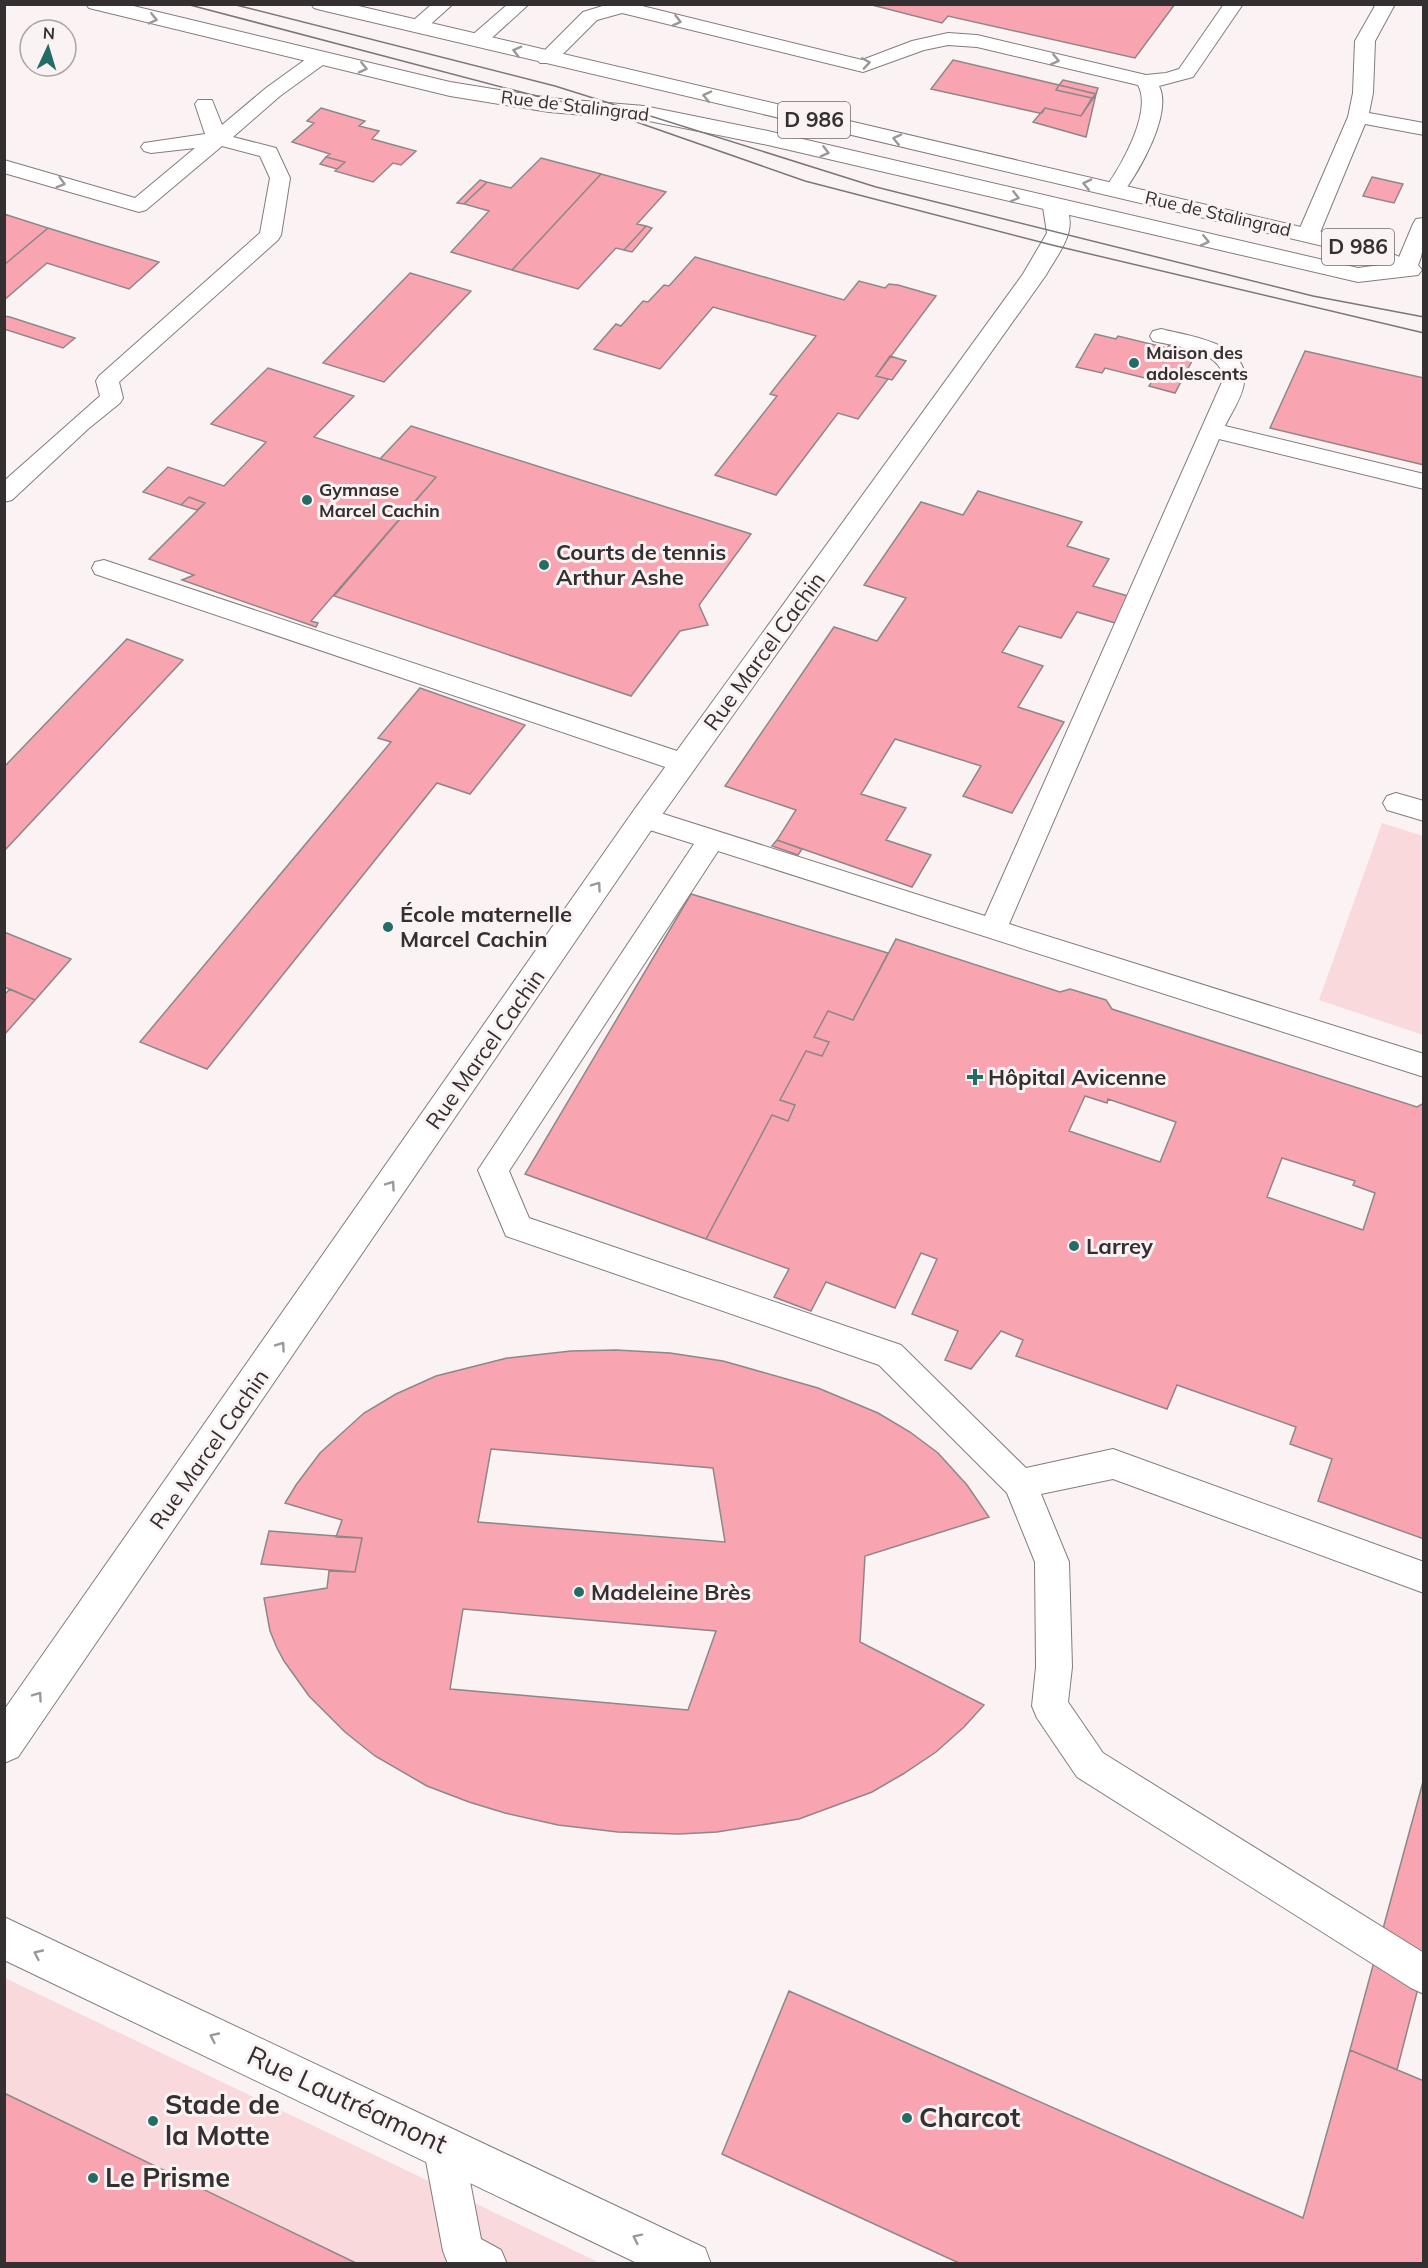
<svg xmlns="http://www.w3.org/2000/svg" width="1428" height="2268" viewBox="0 0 1428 2268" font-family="Mulish,sans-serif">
<rect width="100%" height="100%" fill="#fbf2f3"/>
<path fill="#fad9dd" d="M 1382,823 L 1423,836 L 1423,1035 L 1319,1000 Z
M 5,1978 L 600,2263 L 5,2263 Z"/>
<path fill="#f9a4b1" stroke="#8e8788" stroke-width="1.5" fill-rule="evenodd" d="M 868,4 L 1175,4 L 1135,58 L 948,16 L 942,23 Z
M 953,60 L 1059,85 L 1056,90 L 1092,98 L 1081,116 L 1045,108 L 1042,113 L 1039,113 L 931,89 Z
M 1063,80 L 1098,88 L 1096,94 L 1059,85 Z
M 1059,85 L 1096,94 L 1092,98 L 1056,90 Z
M 1096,94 L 1086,137 L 1033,122 L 1045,108 L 1081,116 Z
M 321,108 L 365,121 L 359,126 L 379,131 L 372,139 L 416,151 L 401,165 L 393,163 L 373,182 L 335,171 L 345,162 L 326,157 L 330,154 L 292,142 L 314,123 L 307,121 Z
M 326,157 L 345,162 L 337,169 L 320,164 Z
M 541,158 L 601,174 L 512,270 L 451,252 L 489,211 L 464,204 L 487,182 L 511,188 Z
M 601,174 L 666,192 L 637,224 L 646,226 L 624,250 L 616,248 L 578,289 L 512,270 Z
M 1372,177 L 1403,184 L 1394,203 L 1363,196 Z
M 480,180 L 487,182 L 464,204 L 457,203 Z
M 4,214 L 48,228 L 4,265 Z
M 646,226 L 652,228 L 632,252 L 624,250 Z
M 48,228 L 96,243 L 159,262 L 129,289 L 47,263 L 4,300 L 4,265 Z
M 695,257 L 844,300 L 859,281 L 885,288 L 889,284 L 898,285 L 936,296 L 876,376 L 888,379 L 858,419 L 838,413 L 776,495 L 715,475 L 777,396 L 770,394 L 816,336 L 713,307 L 660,369 L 594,349 L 616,324 L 621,326 L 643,301 L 648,302 L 664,285 L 669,286 Z
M 410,273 L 471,291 L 384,382 L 323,363 Z
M 4,316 L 10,317 L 75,338 L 63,348 L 4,329 Z
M 1095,334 L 1116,339 L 1118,336 L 1167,348 L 1170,344 L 1186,349 L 1182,356 L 1193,359 L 1175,393 L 1149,386 L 1153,380 L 1105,368 L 1102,373 L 1076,367 Z
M 1305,351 L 1424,378 L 1424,465 L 1270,428 Z
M 890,356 L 906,361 L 892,380 L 876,376 Z
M 268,368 L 354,396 L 314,437 L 436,477 L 311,621 L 318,623 L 316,627 L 182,580 L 194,575 L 149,559 L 205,503 L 189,497 L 181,505 L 143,492 L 168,467 L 224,486 L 266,442 L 211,424 Z
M 411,426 L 751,534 L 699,605 L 708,625 L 680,631 L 631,696 L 334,596 L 436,477 L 380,459 Z
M 978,491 L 1082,522 L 1067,546 L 1109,559 L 1093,586 L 1135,598 L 1119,624 L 1077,612 L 1061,638 L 1019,626 L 1002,652 L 1043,666 L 1018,707 L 1064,722 L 1012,813 L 963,796 L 981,766 L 895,739 L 861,794 L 906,808 L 886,840 L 931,855 L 912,887 L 777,840 L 796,810 L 725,786 L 834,627 L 877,641 L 906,598 L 864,585 L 921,502 L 963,515 Z
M 189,497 L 205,503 L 197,510 L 181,505 Z
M 127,639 L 183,660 L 4,851 L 4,767 Z
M 420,688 L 525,725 L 470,794 L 437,783 L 207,1069 L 140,1042 L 391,742 L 378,738 Z
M 777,840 L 802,849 L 798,855 L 772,846 Z
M 691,894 L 888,953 L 853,1020 L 828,1011 L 814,1037 L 829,1042 L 822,1056 L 806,1051 L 780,1100 L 795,1105 L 788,1121 L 772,1115 L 706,1239 L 525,1174 Z
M 4,932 L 71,959 L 35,1000 L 4,987 Z
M 896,939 L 1060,992 L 1070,989 L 1106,1000 L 1112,1009 L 1417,1107 L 1424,1103 L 1424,1539 L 1318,1501 L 1332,1459 L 1290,1444 L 1296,1427 L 1177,1385 L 1167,1409 L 1016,1356 L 1023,1340 L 1001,1331 L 971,1369 L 945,1360 L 958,1331 L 912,1314 L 937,1259 L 921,1253 L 895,1308 L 826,1282 L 811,1311 L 774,1297 L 789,1269 L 706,1239 L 772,1115 L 788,1121 L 795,1105 L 780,1100 L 806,1051 L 822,1056 L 829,1042 L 814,1037 L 828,1011 L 853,1020 ZM 1085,1096 L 1107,1103 L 1108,1099 L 1176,1122 L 1160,1162 L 1069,1131 ZM 1282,1158 L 1355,1181 L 1353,1185 L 1375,1193 L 1363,1230 L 1267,1197 Z
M 10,989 L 35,1000 L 4,1035 L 4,995 Z
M 616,1350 L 670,1353 L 723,1361 L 818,1388 L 878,1413 L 910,1432 L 938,1453 L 967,1485 L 989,1517 L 865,1556 L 860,1642 L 984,1705 L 964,1727 L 936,1752 L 903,1774 L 872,1792 L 799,1819 L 717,1832 L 679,1834 L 618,1832 L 558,1825 L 505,1813 L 469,1802 L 427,1786 L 375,1756 L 345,1732 L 309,1696 L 284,1661 L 277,1648 L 270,1631 L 264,1598 L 327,1588 L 329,1571 L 355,1572 L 362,1538 L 336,1537 L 342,1520 L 285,1503 L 296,1485 L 320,1453 L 364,1413 L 396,1394 L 436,1376 L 507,1358 L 571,1351 ZM 491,1449 L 713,1468 L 725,1542 L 478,1522 ZM 463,1609 L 716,1631 L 688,1710 L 450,1689 Z
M 269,1531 L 362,1538 L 355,1572 L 261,1564 Z
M 1424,1778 L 1424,1965 L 1397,2070 L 1350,2050 Z
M 789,1991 L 1303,2218 L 1350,2050 L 1424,2081 L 1424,2264 L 961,2264 L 722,2154 Z
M 4,2093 L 358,2264 L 4,2264 Z"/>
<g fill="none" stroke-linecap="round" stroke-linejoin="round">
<g stroke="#847c7d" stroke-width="2">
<path id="lane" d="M 432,4 L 453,4 L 424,30 L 410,30 L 407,26 Z
M 508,4 L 529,4 L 484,45 L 470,45 L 467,41 L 470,37 Z
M 609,4 L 634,4 L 862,60 L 912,41 L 948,33 L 977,35 L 1146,75 L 1166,73 L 1179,69 L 1224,4 L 1243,4 L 1193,77 L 1159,86 C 1173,113 1139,172 1122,194 L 1115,196 L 1108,194 L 1104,190 C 1120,168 1153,112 1138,85 L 977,47 L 948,45 L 924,50 L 863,72 L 622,13 L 597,20 L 554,63 L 540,63 L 537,59 L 540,55 L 583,12 Z
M 1376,4 L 1395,4 L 1375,41 L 1373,93 L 1369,113 L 1424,123 L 1424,135 L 1365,124 L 1319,235 L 1316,240 L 1308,241 L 1300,240 L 1297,235 L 1348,117 L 1353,93 L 1355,41 Z
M 320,52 L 327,54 L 330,58 L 327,62 L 280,96 L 233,137 L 276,148 L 290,178 L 281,235 L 278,240 L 119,382 L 123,398 L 120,403 L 88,429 L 12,500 L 4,502 L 4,481 L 100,396 L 96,381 L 99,376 L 260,233 L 270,178 L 260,156 L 222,146 L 146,210 L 139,212 L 4,173 L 4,160 L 135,198 L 195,148 L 151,153 L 144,151 L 141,147 L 144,143 L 205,134 L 195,104 L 198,100 L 212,100 L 222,125 L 266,88 L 313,54 Z
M 1424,218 C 1424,238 1425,256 1413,274 L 1405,276 L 1397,274 L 1394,269 L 1413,224 L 1416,219 Z
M 1161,329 C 1188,336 1251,343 1244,383 C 1242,398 1231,413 1225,426 L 1424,474 L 1424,489 L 1219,439 L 1009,924 L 1424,1054 L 1424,1077 L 718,851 L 509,1171 L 529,1218 L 901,1345 L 1026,1468 L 1113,1449 L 1424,1562 L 1424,1593 L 1113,1479 L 1041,1494 L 1069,1562 L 1072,1667 L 1068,1702 L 1103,1753 L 1424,1953 L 1424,1994 L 1411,1988 L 1077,1777 L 1037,1718 L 1032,1706 L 1036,1667 L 1035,1562 L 1007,1493 L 879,1365 L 506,1236 L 478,1170 L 694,844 L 634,825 L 631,818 L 634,811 L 644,808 L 654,811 L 985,916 L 1222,382 L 1222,371 C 1211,349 1175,346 1153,341 L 1150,336 L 1153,331 Z
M 104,560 L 692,756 L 696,763 L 692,770 L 683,772 L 674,770 L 95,574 L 92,568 L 95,562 Z
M 1396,793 L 1424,801 L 1424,821 L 1387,810 L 1383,803 L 1387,796 Z
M 443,2125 L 457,2131 L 463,2145 L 481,2239 L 501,2250 L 507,2264 L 448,2264 L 443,2251 L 423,2145 L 429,2131 Z"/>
</g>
<g stroke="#847c7d" stroke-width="2">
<path id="street" d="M 1055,200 L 1063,202 C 1081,228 1059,252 1046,275 L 654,826 L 18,1757 L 4,1763 L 4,1710 L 634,810 L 1023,274 L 1047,233 L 1043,207 L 1047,202 Z
M 4,1917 L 705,2248 L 711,2264 L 639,2264 L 4,1960 Z"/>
</g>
<g stroke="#847c7d" stroke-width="2">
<path id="primary" d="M 86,4 L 125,4 L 450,82 L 549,98 L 644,106 L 768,131 L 1358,268 L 1380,265 L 1357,254 L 321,10 L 314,8 L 311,4 L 350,4 L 1365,242 L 1418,265 L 1422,270 L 1418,275 L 1358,282 L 768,145 L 644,120 L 549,112 L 450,96 L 89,8 Z"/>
</g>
<use href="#lane" fill="#fff" fill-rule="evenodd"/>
<use href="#street" fill="#fff" fill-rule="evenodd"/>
<use href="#primary" fill="#fff" fill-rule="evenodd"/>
<path stroke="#7c7677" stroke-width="1.5" d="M 186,4 L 536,96 L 605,111 L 805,181 L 1052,245 L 1424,333
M 232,4 L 555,86 L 876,187 L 1313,296 L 1424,317"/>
</g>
<defs><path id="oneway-chevron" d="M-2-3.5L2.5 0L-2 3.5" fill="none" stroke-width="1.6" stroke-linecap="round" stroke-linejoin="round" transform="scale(1.5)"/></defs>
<g stroke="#9a9898">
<use href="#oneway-chevron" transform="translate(153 19) rotate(13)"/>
<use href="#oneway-chevron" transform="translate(677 21) rotate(14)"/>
<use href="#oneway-chevron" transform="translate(517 51) rotate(-165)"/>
<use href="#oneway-chevron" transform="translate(1055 60) rotate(13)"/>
<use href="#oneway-chevron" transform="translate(866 63) rotate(-9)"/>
<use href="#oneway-chevron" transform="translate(363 68) rotate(13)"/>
<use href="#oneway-chevron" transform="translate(707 96) rotate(-167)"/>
<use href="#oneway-chevron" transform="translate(897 139) rotate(-167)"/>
<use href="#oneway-chevron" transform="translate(825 152) rotate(14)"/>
<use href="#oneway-chevron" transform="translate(61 183) rotate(16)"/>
<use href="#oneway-chevron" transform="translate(1087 184) rotate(-167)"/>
<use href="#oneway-chevron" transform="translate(1015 197) rotate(14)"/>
<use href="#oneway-chevron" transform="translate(1205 241) rotate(13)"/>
<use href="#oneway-chevron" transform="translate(597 886) rotate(-55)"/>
<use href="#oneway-chevron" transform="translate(391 1185) rotate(-55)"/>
<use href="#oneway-chevron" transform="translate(281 1346) rotate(-55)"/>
<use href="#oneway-chevron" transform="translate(38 1696) rotate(-55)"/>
<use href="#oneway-chevron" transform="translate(38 1954) rotate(-155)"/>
<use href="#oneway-chevron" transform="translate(214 2037) rotate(-155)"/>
<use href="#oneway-chevron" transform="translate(637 2238) rotate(-154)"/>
</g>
<g fill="#246d67" stroke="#fbf2f3" stroke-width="2">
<circle cx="1134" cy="363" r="6"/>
<circle cx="307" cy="500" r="6"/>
<circle cx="544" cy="565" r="6"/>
<circle cx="388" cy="927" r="6"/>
<path d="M972 1068h6v6h6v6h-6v6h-6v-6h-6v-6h6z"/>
<circle cx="1074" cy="1246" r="6"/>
<circle cx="579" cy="1592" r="6"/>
<circle cx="907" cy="2118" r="6"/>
<circle cx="153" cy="2121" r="6"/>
<circle cx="93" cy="2178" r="6"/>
</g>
<g text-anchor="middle" stroke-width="6" stroke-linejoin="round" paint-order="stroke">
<g font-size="18" fill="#343031" stroke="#fbf2f3">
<text transform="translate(575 106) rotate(7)" y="6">Rue de Stalingrad</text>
<text transform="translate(1218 214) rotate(13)" y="6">Rue de Stalingrad</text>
</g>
<g font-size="18" font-weight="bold" fill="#343031" stroke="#fbf2f3" text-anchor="start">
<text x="1146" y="359">Maison des<tspan x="1146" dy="21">adolescents</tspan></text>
<text x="319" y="496">Gymnase<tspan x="319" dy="21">Marcel Cachin</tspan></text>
</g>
<g fill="#fbf2f3" stroke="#706a6b" stroke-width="1.5">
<rect x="778" y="102" width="72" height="36" rx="4.5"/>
<rect x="1322" y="229" width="72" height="36" rx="4.5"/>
</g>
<g font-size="21" font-weight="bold" fill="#343031">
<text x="814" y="127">D 986</text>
<text x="1358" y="254">D 986</text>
</g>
<g font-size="22" font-weight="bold" fill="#343031" stroke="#fbf2f3" text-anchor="start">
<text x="556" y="560">Courts de tennis<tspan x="556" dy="25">Arthur Ashe</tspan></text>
<text x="400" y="922">École maternelle<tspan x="400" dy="25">Marcel Cachin</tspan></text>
<text x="988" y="1085">Hôpital Avicenne</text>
<text x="1086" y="1254">Larrey</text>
<text x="591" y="1600">Madeleine Brès</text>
</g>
<g font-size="22" fill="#343031" stroke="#fbf2f3">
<text transform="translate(764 651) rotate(-54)" y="8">Rue Marcel Cachin</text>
<text transform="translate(485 1049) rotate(-55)" y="8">Rue Marcel Cachin</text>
<text transform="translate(209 1449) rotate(-55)" y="8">Rue Marcel Cachin</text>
</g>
<g font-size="27" fill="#343031" stroke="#fbf2f3">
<text transform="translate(347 2100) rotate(25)" y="9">Rue Lautréamont</text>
</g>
<g font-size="27" font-weight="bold" fill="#343031" stroke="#fbf2f3" text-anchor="start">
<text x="165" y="2114">Stade de<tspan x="165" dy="31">la Motte</tspan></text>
<text x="919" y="2127">Charcot</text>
<text x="105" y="2187">Le Prisme</text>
</g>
</g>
<rect width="1428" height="2268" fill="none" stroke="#343031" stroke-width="12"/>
<g transform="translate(48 48) rotate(4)"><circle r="28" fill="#fbf2f3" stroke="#aba4a5" stroke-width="1.5"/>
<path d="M0-4.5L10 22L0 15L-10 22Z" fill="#246d67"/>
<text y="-9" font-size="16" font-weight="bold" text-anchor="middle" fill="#343031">N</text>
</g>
</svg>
